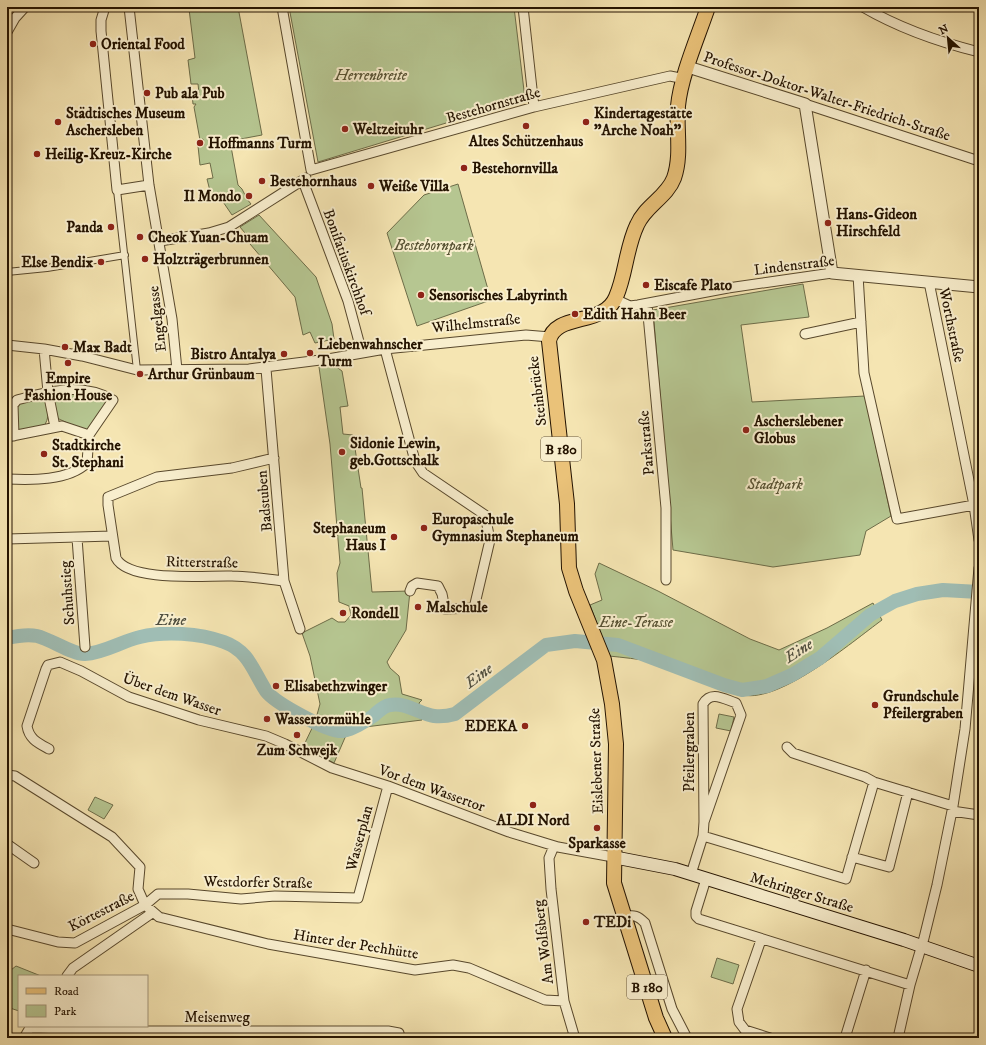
<svg xmlns="http://www.w3.org/2000/svg" width="986" height="1045" viewBox="0 0 986 1045" font-family="'IM FELL DW Pica',serif">
<rect width="100%" height="100%" fill="#f5e5b2"/>
<filter id="stains"><feTurbulence type="fractalNoise" baseFrequency=".005" numOctaves="4"/><feColorMatrix values="0 0 0 0 .2 0 0 0 0 .09 0 0 0 0 .02 0 0 0 .5 -.17"/></filter>
<radialGradient id="worn" r=".72"><stop offset=".6" stop-color="#630" stop-opacity="0"/><stop offset="1" stop-color="#630" stop-opacity=".3"/></radialGradient>
<path fill="#b6c691" stroke="#6d6c48" d="M 190,7 L 238,7 L 262,135 L 230,141 L 238,185 L 242,189 L 247,199 L 251,204 L 232,215 L 217,193 L 211,195 L 207,179 L 213,178 L 210,163 L 200,165 L 198,146 L 204,145 L 203,139 L 200,140 L 194,107 L 196,104 L 193,104 L 192,94 L 199,93 L 198,84 L 191,84 L 188,60 L 195,58 L 189,9 Z
M 289,7 L 514,7 L 525,99 L 318,162 Z
M 458,184 L 491,300 L 417,326 L 387,233 L 424,195 Z
M 259,215 L 316,277 L 332,324 L 334,339 L 315,343 L 310,332 L 303,335 L 295,297 L 250,244 L 249,238 L 240,227 Z
M 803,284 L 809,317 L 741,325 L 752,402 L 865,396 L 891,516 L 866,531 L 860,555 L 773,567 L 673,550 L 653,310 Z
M 335,366 L 342,371 L 348,406 L 340,407 L 343,434 L 353,435 L 361,488 L 362,488 L 372,592 L 410,591 L 406,630 L 387,662 L 390,668 L 399,676 L 402,694 L 422,700 L 419,703 L 422,720 L 357,728 L 347,733 L 334,763 L 303,747 L 315,722 L 320,704 L 310,656 L 302,633 L 332,618 L 338,622 L 345,622 L 351,615 L 349,606 L 339,602 L 337,573 L 340,563 L 330,444 L 319,367 Z
M 83,392 L 109,401 L 89,430 L 78,428 L 57,418 L 52,394 Z
M 44,396 L 46,398 C 49,410 50,417 43,428 L 17,433 L 15,406 L 18,402 Z
M 599,563 L 658,591 L 750,639 L 779,650 L 827,628 L 873,603 L 882,620 C 852,642 780,703 743,695 C 726,691 709,677 693,671 C 665,662 638,659 609,656 L 590,605 L 602,600 L 595,574 Z
M 719,714 L 734,717 L 731,731 L 716,728 Z
M 95,797 L 113,805 L 104,819 L 88,810 Z
M 717,958 L 739,965 L 733,984 L 711,977 Z
M 16,966 L 41,976 L 19,976 L 19,1011 L 7,1007 L 7,969 L 11,970 Z"/>
<g fill="none" stroke-linecap="round" stroke-linejoin="round">
<path stroke="#9fbdb4" stroke-width="14" d="M 7,638 C 16,636 28,634 37,636 C 50,639 74,655 85,654 C 104,653 122,641 140,637 C 165,631 199,633 224,642 C 249,651 253,671 266,691 C 275,703 329,733 343,731 C 352,729 365,722 373,716 C 378,712 383,706 390,705 C 406,702 420,714 434,716 C 442,717 448,716 455,714 L 546,645 L 575,641 L 618,645 L 724,685 L 742,690 L 767,686 L 792,675 L 820,658 L 870,615 L 895,601 L 917,594 L 943,590 L 979,592"/>
<g stroke="#58482c" stroke-width="8">
<path id="pedestrian" d="M 117,190 L 137,370
M 7,272 L 47,268 L 125,255"/>
</g>
<g stroke="#58482c" stroke-width="11">
<path id="minor" d="M 105,7 L 101,20 L 101,31 L 117,190 L 149,185
M 129,7 L 149,185 L 172,319 L 177,370
M 282,7 L 311,170
M 523,7 L 534,107
M 863,7 C 899,28 939,42 979,52
M 7,32 L 15,18 L 25,7
M 805,104 L 979,161
M 311,170 L 534,107 L 670,76 L 685,79
M 303,181 L 348,301 L 362,353
M 160,241 L 209,233 L 229,227 L 306,178
M 858,275 L 864,373 L 897,519 L 974,505
M 929,282 L 974,505 L 979,540
M 615,299 L 630,306 L 638,305 L 728,288 L 832,273
M 647,304 L 666,508 L 666,580
M 805,334 L 861,322
M 7,345 L 44,349 L 82,356 L 137,370 L 249,369 L 328,359 L 385,349 L 526,335 L 550,337
M 44,349 L 48,392 L 55,427
M 385,349 L 415,461 L 423,473 L 485,515 L 490,540 L 474,608 L 445,609 L 442,594 L 438,586 L 417,583 L 412,586 L 410,591
M 266,369 L 284,581 L 300,629
M 7,437 L 62,426 L 89,435 L 113,400 C 81,382 51,391 17,400 L 13,405 L 14,436
M 274,458 L 232,468 L 157,477 L 108,497 L 108,505 L 116,558 C 129,583 208,575 232,576 C 249,576 266,579 284,581
M 7,479 C 32,480 68,481 87,463 L 89,435
M 77,538 L 85,647
M 7,539 L 112,536
M 787,747 L 793,753 L 865,777 L 874,782 L 953,806
M 49,749 C 38,743 29,739 27,726 L 46,669 L 48,665 L 60,662 L 81,671 L 129,697 L 199,720 L 266,736 L 285,744 L 332,768 L 388,786 L 509,832 L 558,847 L 613,857
M 7,775 L 15,776 L 112,837 L 140,867 L 138,889 L 145,905 L 159,917 L 268,944 L 415,970 L 453,965 L 469,968 L 545,1000 L 564,1001
M 952,811 L 979,815
M 703,836 L 846,879 L 874,782
M 7,844 L 34,863
M 554,846 L 549,858 L 551,889 L 564,1001 L 574,1035
M 852,857 L 889,867 L 908,792
M 691,874 L 703,836 L 704,822 L 741,715 L 736,703 C 724,699 711,690 703,704 L 704,822
M 706,879 L 696,911 L 696,916 L 699,919 L 910,985
M 624,917 C 634,914 638,916 645,923 L 672,1009 L 687,1038
M 7,929 L 58,942 L 75,943 L 145,905 L 158,894 L 188,894 L 241,899 L 275,896 L 358,898 L 388,786
M 67,976 L 73,968 L 152,913
M 30,1028 L 148,1031 L 388,1031 L 399,1033 L 400,1038
M 745,1030 L 739,1022 L 737,1009 L 761,940
M 745,1030 L 770,1038
M 24,1038 L 31,1026
M 845,1038 L 866,970
M 898,1038 L 910,985 L 924,938 L 937,885 L 953,806 L 965,729 L 979,568"/>
</g>
<g stroke="#58482c" stroke-width="13">
<path id="tertiary" d="M 688,67 L 805,104 L 832,273 L 979,287"/>
</g>
<g stroke="#241300" stroke-width="14">
<path id="secondary" d="M 613,857 L 675,869 L 904,940 L 979,966"/>
</g>
<g stroke="#241300" stroke-width="16">
<path id="primary" d="M 665,1038 L 656,1018 L 614,883 L 616,744 L 612,704 L 604,660 L 576,591 L 569,568 L 567,504 L 549,341 C 555,312 604,327 616,297 C 626,274 626,248 637,225 C 645,206 667,197 674,178 C 682,155 676,129 678,106 C 681,75 698,37 708,7"/>
</g>
<use href="#pedestrian" stroke="#f8eecd" stroke-width="6"/>
<use href="#minor" stroke="#f8eecd" stroke-width="9"/>
<use href="#tertiary" stroke="#f8eecd" stroke-width="11"/>
<use href="#secondary" stroke="#f8eecd" stroke-width="12"/>
<use href="#primary" stroke="#eac279" stroke-width="14"/>
</g>
<g fill="#8f2418" stroke="#f8eecd" stroke-width="1.5">
<circle cx="93" cy="44" r="4"/>
<circle cx="147" cy="93" r="4"/>
<circle cx="58" cy="122" r="4"/>
<circle cx="586" cy="122" r="4"/>
<circle cx="526" cy="126" r="4"/>
<circle cx="345" cy="129" r="4"/>
<circle cx="200" cy="143" r="4"/>
<circle cx="37" cy="154" r="4"/>
<circle cx="464" cy="168" r="4"/>
<circle cx="262" cy="181" r="4"/>
<circle cx="371" cy="186" r="4"/>
<circle cx="249" cy="196" r="4"/>
<circle cx="828" cy="223" r="4"/>
<circle cx="111" cy="227" r="4"/>
<circle cx="140" cy="237" r="4"/>
<circle cx="145" cy="259" r="4"/>
<circle cx="101" cy="262" r="4"/>
<circle cx="646" cy="285" r="4"/>
<circle cx="421" cy="295" r="4"/>
<circle cx="575" cy="314" r="4"/>
<circle cx="65" cy="347" r="4"/>
<circle cx="310" cy="353" r="4"/>
<circle cx="284" cy="354" r="4"/>
<circle cx="68" cy="363" r="4"/>
<circle cx="140" cy="374" r="4"/>
<circle cx="746" cy="430" r="4"/>
<circle cx="342" cy="452" r="4"/>
<circle cx="44" cy="454" r="4"/>
<circle cx="424" cy="528" r="4"/>
<circle cx="394" cy="537" r="4"/>
<circle cx="418" cy="607" r="4"/>
<circle cx="343" cy="613" r="4"/>
<circle cx="276" cy="686" r="4"/>
<circle cx="875" cy="705" r="4"/>
<circle cx="267" cy="719" r="4"/>
<circle cx="525" cy="726" r="4"/>
<circle cx="297" cy="735" r="4"/>
<circle cx="533" cy="805" r="4"/>
<circle cx="597" cy="828" r="4"/>
<circle cx="586" cy="922" r="4"/>
</g>
<g text-anchor="middle" stroke-width="4" stroke-linejoin="round" paint-order="stroke">
<g fill="#f8eecd" stroke="#64553e" stroke-width="1">
<rect x="541" y="437" width="40" height="24" rx="3"/>
<rect x="627" y="975" width="40" height="24" rx="3"/>
</g>
<g font-size="14" font-weight="bold" fill="#241300">
<text x="561" y="454">B 180</text>
<text x="647" y="992">B 180</text>
</g>
<g font-size="15" font-weight="bold" fill="#241300" stroke="#f8eecd" text-anchor="start">
<text x="101" y="49">Oriental Food</text>
<text x="155" y="98">Pub ala Pub</text>
<text x="66" y="118">Städtisches Museum<tspan x="66" dy="17">Aschersleben</tspan></text>
<text x="594" y="118">Kindertagestätte<tspan x="594" dy="17">"Arche Noah"</tspan></text>
<text x="353" y="134">Weltzeituhr</text>
<text x="526" y="146" text-anchor="middle">Altes Schützenhaus</text>
<text x="208" y="148">Hoffmanns Turm</text>
<text x="45" y="159">Heilig-Kreuz-Kirche</text>
<text x="472" y="173">Bestehornvilla</text>
<text x="270" y="186">Bestehornhaus</text>
<text x="379" y="191">Weiße Villa</text>
<text x="241" y="201" text-anchor="end">Il Mondo</text>
<text x="836" y="219">Hans-Gideon<tspan x="836" dy="17">Hirschfeld</tspan></text>
<text x="103" y="232" text-anchor="end">Panda</text>
<text x="148" y="242">Cheok Yuan-Chuam</text>
<text x="153" y="264">Holzträgerbrunnen</text>
<text x="93" y="267" text-anchor="end">Else Bendix</text>
<text x="654" y="290">Eiscafe Plato</text>
<text x="429" y="300">Sensorisches Labyrinth</text>
<text x="583" y="319">Edith Hahn Beer</text>
<text x="318" y="349">Liebenwahnscher<tspan x="318" dy="17">Turm</tspan></text>
<text x="73" y="352">Max Badt</text>
<text x="276" y="359" text-anchor="end">Bistro Antalya</text>
<text x="148" y="379">Arthur Grünbaum</text>
<text x="68" y="383" text-anchor="middle">Empire<tspan x="68" dy="17">Fashion House</tspan></text>
<text x="754" y="426">Ascherslebener<tspan x="754" dy="17">Globus</tspan></text>
<text x="350" y="448">Sidonie Lewin,<tspan x="350" dy="17">geb.Gottschalk</tspan></text>
<text x="52" y="450">Stadtkirche<tspan x="52" dy="17">St. Stephani</tspan></text>
<text x="432" y="524">Europaschule<tspan x="432" dy="17">Gymnasium Stephaneum</tspan></text>
<text x="386" y="533" text-anchor="end">Stephaneum<tspan x="386" dy="17">Haus I</tspan></text>
<text x="426" y="612">Malschule</text>
<text x="351" y="618">Rondell</text>
<text x="284" y="691">Elisabethzwinger</text>
<text x="883" y="701">Grundschule<tspan x="883" dy="17">Pfeilergraben</tspan></text>
<text x="275" y="724">Wassertormühle</text>
<text x="517" y="731" text-anchor="end">EDEKA</text>
<text x="297" y="755" text-anchor="middle">Zum Schwejk</text>
<text x="533" y="825" text-anchor="middle">ALDI Nord</text>
<text x="597" y="848" text-anchor="middle">Sparkasse</text>
<text x="594" y="927">TEDi</text>
</g>
<g font-size="15" font-style="italic" fill="#575233" stroke="#f8eecd">
<text x="371" y="80">Herrenbreite</text>
<text x="434" y="250">Bestehornpark</text>
<text x="775" y="489">Stadtpark</text>
<text x="636" y="627">Eine-Terasse</text>
</g>
<g font-size="15" fill="#241300" stroke="#f8eecd">
<text transform="translate(827 96) rotate(18)" y="5">Professor-Doktor-Walter-Friedrich-Straße</text>
<text transform="translate(493 105) rotate(-16)" y="5">Bestehornstraße</text>
<text transform="translate(347 262) rotate(70)" y="5">Bonifatiuskirchhof</text>
<text transform="translate(794 265) rotate(-7)" y="5">Lindenstraße</text>
<text transform="translate(157 319) rotate(-97)" y="5">Engelgasse</text>
<text transform="translate(476 323) rotate(-6)" y="5">Wilhelmstraße</text>
<text transform="translate(952 325) rotate(78)" y="5">Worthstraße</text>
<text transform="translate(537 391) rotate(-97)" y="5">Steinbrücke</text>
<text transform="translate(646 443) rotate(-95)" y="5">Parkstraße</text>
<text transform="translate(264 501) rotate(-95)" y="5">Badstuben</text>
<text transform="translate(202 562) rotate(1)" y="5">Ritterstraße</text>
<text transform="translate(67 593) rotate(-94)" y="5">Schuhstieg</text>
<text transform="translate(172 694) rotate(19)" y="5">Über dem Wasser</text>
<text transform="translate(689 752) rotate(-90)" y="5">Pfeilergraben</text>
<text transform="translate(596 761) rotate(-92)" y="5">Eislebener Straße</text>
<text transform="translate(432 788) rotate(20)" y="5">Vor dem Wassertor</text>
<text transform="translate(359 838) rotate(-75)" y="5">Wasserplan</text>
<text transform="translate(258 882) rotate(1)" y="5">Westdorfer Straße</text>
<text transform="translate(802 892) rotate(17)" y="5">Mehringer Straße</text>
<text transform="translate(101 911) rotate(-27)" y="5">Körtestraße</text>
<text transform="translate(543 942) rotate(-97)" y="5">Am Wolfsberg</text>
<text transform="translate(356 944) rotate(9)" y="5">Hinter der Pechhütte</text>
<text x="217" y="1022">Meisenweg</text>
</g>
<g font-size="16" font-style="italic" fill="#4f4e3f" stroke="#f8eecd">
<text x="171" y="625">Eine</text>
<text transform="translate(798 650) rotate(-33)" y="6">Eine</text>
<text transform="translate(478 675) rotate(-37)" y="6">Eine</text>
</g>
</g>
<rect width="986" height="1045" fill="none" stroke="#f5e5b2" stroke-width="24"/>
<rect x="8" y="8" width="970" height="1029" fill="none" stroke="#241300" stroke-width="2"/>
<rect x="12" y="12" width="962" height="1021" fill="none" stroke="#241300"/>
<rect x="18" y="975" width="130" height="52" fill="#f8eecd" stroke="#a3967b"/>
<rect x="26" y="988" width="20" height="6" fill="#eac279" stroke="#a3967b"/>
<text x="54" y="995" font-size="12" fill="#241300">Road</text>
<rect x="26" y="1005" width="20" height="12" fill="#b6c691" stroke="#a3967b"/>
<text x="54" y="1015" font-size="12" fill="#241300">Park</text>
<g transform="translate(948 38) rotate(333)" stroke="#f8eecd" stroke-width="3" paint-order="stroke">
<path d="M0-3L7 15L0 10L-7 15Z" fill="#241300"/>
<text y="-6" font-size="11" font-weight="bold" text-anchor="middle" fill="#241300">N</text>
</g>
<rect width="100%" height="100%" filter="url(#stains)"/>
<rect width="100%" height="100%" fill="url(#worn)"/>
</svg>
